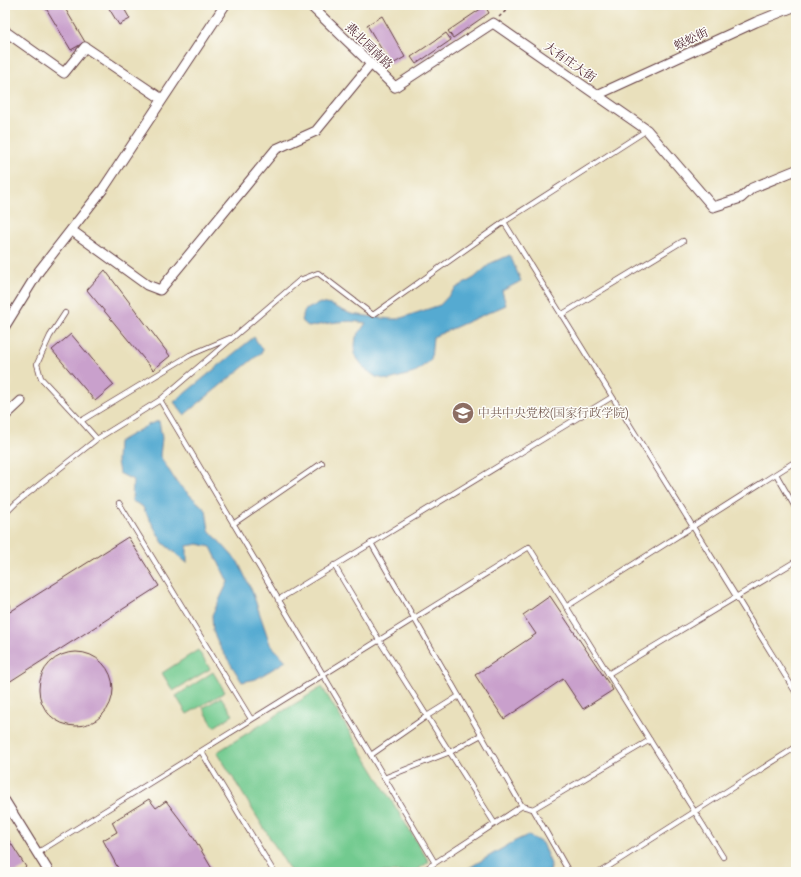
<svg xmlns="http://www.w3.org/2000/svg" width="801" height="877" viewBox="0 0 801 877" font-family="'IM FELL Great Primer','Noto Serif SC',serif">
<rect width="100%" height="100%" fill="#fdfcf7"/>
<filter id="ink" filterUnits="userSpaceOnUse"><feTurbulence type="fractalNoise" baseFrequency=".025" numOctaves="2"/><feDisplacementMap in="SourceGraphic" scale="8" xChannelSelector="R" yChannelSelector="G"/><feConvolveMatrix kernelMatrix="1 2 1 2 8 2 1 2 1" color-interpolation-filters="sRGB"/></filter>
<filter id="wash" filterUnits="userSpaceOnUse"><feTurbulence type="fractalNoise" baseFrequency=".012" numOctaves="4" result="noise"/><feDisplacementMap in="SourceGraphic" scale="16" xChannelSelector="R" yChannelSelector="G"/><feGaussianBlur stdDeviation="0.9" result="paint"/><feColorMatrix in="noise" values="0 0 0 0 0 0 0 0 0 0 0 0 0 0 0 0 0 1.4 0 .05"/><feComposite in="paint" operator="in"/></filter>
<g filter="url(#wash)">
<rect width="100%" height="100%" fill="#e9e0bc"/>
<path fill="#72ca8f" stroke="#5e745d" d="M 198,650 L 210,669 L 173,691 L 162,673 Z
M 213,672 L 225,692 L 187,714 L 176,696 Z
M 322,687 L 429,862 L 414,872 L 291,872 L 217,752 Z
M 221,697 L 233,715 L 214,727 L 203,708 Z"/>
<path fill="#55aad1" stroke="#50647e" d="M 510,255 L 521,281 L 502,291 L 506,305 L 433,337 L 431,360 L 414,373 L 389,380 L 376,377 L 365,369 L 354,354 L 356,337 L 366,323 C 347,319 328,323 309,327 L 301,320 L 305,310 L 320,303 L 331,305 L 351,314 L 390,319 L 398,319 L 440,305 L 456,288 L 474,278 L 491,263 Z
M 254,337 L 263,351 L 184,415 L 174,402 Z
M 159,421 L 162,438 L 160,456 L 177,483 L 206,510 L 209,530 L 238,562 L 252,591 L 270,644 L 286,661 L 256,679 L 242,682 L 220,647 L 213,631 L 212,615 L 228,582 L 211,547 L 198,544 L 187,546 L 187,563 L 163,543 L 142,506 L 132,501 L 133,480 L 119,473 L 117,461 L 118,442 L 150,424 Z
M 528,835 L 542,843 L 551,864 L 550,872 L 462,872 L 515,841 Z"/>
<g id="blocks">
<path fill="#c9a0cc" d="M 44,5 L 63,5 L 85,42 L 71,50 Z
M 107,5 L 122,5 L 130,19 L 119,25 Z
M 485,6 L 489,13 L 453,38 L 448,31 Z
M 382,16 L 405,57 L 391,65 L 367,25 Z
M 446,33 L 451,40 L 416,64 L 411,57 Z
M 105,270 L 170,356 L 153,370 L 87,290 Z
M 71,334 L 114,385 L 95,401 L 52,350 Z
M 128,537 L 159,586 L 9,682 L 5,676 L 5,615 Z
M 550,596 L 613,690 L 583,709 L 563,679 L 504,719 L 475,675 L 536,634 L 523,615 Z
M39 689a37 37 0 1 1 74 0a37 37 0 1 1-74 0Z
M 149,799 L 156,808 L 166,801 L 192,835 L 214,872 L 120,872 L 103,840 L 117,832 L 112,822 Z
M 5,834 L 26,867 L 17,872 L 5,871 Z"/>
</g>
</g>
<g filter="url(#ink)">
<use href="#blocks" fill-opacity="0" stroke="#623c41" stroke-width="1"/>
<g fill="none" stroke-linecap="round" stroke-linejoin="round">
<g stroke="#623c41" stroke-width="6">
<path id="lane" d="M 504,222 L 796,693
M 65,313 L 50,336 L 37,364 L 41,378 L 81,421
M 561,315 L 683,241
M 160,400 L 435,863
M 97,439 L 81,421 L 190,355 L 230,338
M 776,474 L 796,509
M 119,503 L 251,719
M 5,514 L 16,503 L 97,439 L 160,400 L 300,280 L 318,273 L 373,315 L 504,222 L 647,130
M 233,524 L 322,463
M 371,543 L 522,806
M 334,565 L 379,640 L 495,824
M 278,600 L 612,397
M 5,601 L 8,606 L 5,608
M 566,607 L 796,461
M 608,674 L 796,561
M 201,751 L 274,872
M 371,755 L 427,716 L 459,696
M 384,778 L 450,752 L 481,735
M 533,809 L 569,872
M 37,853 L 529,547 L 723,857
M 421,872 L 522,806 L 533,809 L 650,740
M 600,872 L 796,747"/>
</g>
<g stroke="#623c41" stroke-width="11">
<path id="street" d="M 310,5 L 395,87 L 493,23 L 647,130 L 713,207 L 741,198 L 752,188 L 796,170
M 5,30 L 6,32 L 64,73 L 85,47 L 162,99
M 597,95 L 756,22 L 796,6
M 71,230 L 147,285 L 160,290 L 276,149 L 316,131 L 371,64
M 5,326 L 39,271 L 103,189 L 225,5
M 5,416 L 21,401
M 5,801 L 49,872"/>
</g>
<path stroke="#623c41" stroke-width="1.5" stroke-dasharray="3 3" stroke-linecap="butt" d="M 504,5 L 507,10
M 499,17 L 512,5"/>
<use href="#lane" stroke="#fff" stroke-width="4.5"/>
<use href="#street" stroke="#fff" stroke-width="9"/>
</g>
</g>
<defs>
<g id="university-disc" transform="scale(1.15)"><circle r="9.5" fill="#8d6e63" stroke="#fdfcf7"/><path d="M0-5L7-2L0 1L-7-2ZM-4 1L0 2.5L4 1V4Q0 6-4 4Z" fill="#fff"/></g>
</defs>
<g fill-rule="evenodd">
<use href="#university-disc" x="463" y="413"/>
</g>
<g text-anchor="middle" stroke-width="3" stroke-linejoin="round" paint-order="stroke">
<g font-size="12" fill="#4a1f2b" stroke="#fdfcf7">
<text transform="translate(691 39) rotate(-25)" y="4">蜈蚣街</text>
<text transform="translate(369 46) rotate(44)" y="4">燕北园南路</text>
<text transform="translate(570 62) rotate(35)" y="4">大有庄大街</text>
</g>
<g font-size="12" fill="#785e54" stroke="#fdfcf7" text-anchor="start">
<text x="478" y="417">中共中央党校(国家行政学院)</text>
</g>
</g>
<rect width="801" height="877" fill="none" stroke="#fdfcf7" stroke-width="20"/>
</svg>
